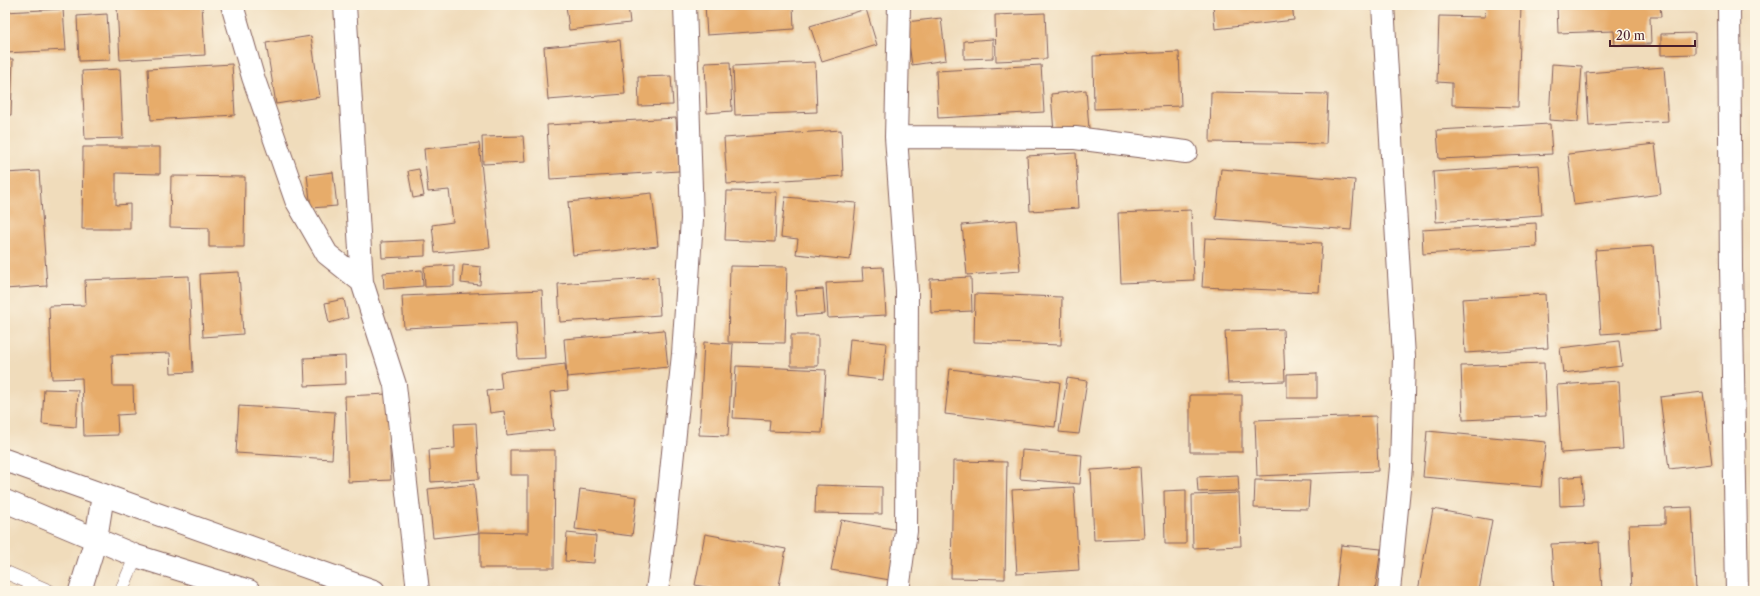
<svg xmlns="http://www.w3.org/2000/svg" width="1760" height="596" viewBox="0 0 1760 596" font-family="'Libre Caslon Text',serif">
<rect width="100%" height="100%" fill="#fcf5e5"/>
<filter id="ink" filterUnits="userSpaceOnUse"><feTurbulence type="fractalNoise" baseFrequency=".025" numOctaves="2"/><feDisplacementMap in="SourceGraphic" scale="8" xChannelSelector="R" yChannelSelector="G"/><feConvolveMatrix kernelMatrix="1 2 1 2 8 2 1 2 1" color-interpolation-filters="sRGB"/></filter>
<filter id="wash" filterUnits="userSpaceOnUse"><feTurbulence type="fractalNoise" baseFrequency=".012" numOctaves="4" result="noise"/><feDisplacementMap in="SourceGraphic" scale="16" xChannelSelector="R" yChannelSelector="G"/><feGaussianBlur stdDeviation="0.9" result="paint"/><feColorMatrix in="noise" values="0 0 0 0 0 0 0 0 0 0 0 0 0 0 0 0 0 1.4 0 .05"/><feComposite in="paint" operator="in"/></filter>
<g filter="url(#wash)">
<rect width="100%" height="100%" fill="#f0dcbb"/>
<g id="blocks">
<path fill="#e7ac6a" d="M 156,5 L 202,5 L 205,55 L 120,60 L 117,7 Z
M 566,5 L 628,5 L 630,23 L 569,30 Z
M 705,5 L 793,5 L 794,29 L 707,35 Z
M 1213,5 L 1292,5 L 1294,20 L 1215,29 Z
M 1486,5 L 1521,5 L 1518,107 L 1452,105 L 1452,83 L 1437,82 L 1439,16 L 1485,17 Z
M 1557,5 L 1660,5 L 1661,17 L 1650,17 L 1651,44 L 1615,45 L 1614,31 L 1558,33 Z
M 63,9 L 66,50 L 5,53 L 5,12 Z
M 866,9 L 877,45 L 822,62 L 810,26 Z
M 1045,13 L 1047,59 L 996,61 L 995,15 Z
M 107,14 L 110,60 L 79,61 L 77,16 Z
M 941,18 L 946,60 L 912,65 L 906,22 Z
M 1695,33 L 1695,54 L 1661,55 L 1661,34 Z
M 311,36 L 320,97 L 276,104 L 266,43 Z
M 993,39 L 993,58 L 964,59 L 964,41 Z
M 620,40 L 625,94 L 548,100 L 544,47 Z
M 1179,52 L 1181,106 L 1094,109 L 1093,56 Z
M 5,59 L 13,59 L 11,115 L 5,115 Z
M 730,62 L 732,111 L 707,113 L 705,63 Z
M 815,62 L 817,112 L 735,115 L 733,66 Z
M 232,64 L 235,115 L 151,120 L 148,69 Z
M 1552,64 L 1582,66 L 1578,122 L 1549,120 Z
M 1041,65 L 1044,112 L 938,118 L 936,71 Z
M 1664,67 L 1668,121 L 1589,126 L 1586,73 Z
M 120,69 L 123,138 L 85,139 L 82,71 Z
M 671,76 L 673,105 L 639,106 L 638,77 Z
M 1086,90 L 1089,129 L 1054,133 L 1051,94 Z
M 1211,92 L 1328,94 L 1326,144 L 1210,142 Z
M 676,118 L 679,171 L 550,179 L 547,125 Z
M 1550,124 L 1552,154 L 1439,159 L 1437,130 Z
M 841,130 L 843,176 L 727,184 L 724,138 Z
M 523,136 L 525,162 L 483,164 L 482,137 Z
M 479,143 L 490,248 L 435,253 L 432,225 L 453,222 L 449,190 L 428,192 L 424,149 Z
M 1655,144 L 1661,194 L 1574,205 L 1568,154 Z
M 83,147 L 160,147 L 160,174 L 116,173 L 116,205 L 130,204 L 130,229 L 82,229 Z
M 1076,153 L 1079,208 L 1030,211 L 1027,156 Z
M 1539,165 L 1542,215 L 1436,222 L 1433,172 Z
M 419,169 L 424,196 L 413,198 L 408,171 Z
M 1221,169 L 1355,180 L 1351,230 L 1216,219 Z
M 39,171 L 47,286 L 5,289 L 5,173 Z
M 333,172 L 337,206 L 311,208 L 307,175 Z
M 171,176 L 245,177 L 244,247 L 209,247 L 209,228 L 170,227 Z
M 727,191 L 777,192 L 775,242 L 725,240 Z
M 652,193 L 658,246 L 573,255 L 568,202 Z
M 785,197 L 856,203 L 850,260 L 796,254 L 798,239 L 781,237 Z
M 1191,210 L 1194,280 L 1121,283 L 1118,213 Z
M 1016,220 L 1020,271 L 967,275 L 962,225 Z
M 1536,223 L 1537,247 L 1423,254 L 1422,230 Z
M 1205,238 L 1322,243 L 1319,292 L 1202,287 Z
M 425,240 L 425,256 L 382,258 L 381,242 Z
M 1654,246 L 1660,330 L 1601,334 L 1595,250 Z
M 454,265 L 454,286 L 425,287 L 424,267 Z
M 463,265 L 481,267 L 480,285 L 461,283 Z
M 730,266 L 787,267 L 785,343 L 728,342 Z
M 883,267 L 886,315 L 828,318 L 826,283 L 863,281 L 862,268 Z
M 422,270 L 423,286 L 384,289 L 383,273 Z
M 239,272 L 243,334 L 203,337 L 200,274 Z
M 189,276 L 193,372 L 171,373 L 170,353 L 112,355 L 113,386 L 133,386 L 134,414 L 117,415 L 118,435 L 84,436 L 82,378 L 52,379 L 49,306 L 86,305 L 85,280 Z
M 658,277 L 660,315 L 560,322 L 558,284 Z
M 971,277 L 972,311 L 931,313 L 930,279 Z
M 823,289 L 825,314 L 797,316 L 795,291 Z
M 542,290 L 545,358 L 518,359 L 516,323 L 404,328 L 402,296 Z
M 975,294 L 1062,297 L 1061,345 L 974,342 Z
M 1545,294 L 1548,348 L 1465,353 L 1462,299 Z
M 344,299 L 348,318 L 329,323 L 325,303 Z
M 1283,329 L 1285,381 L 1228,383 L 1225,331 Z
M 664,330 L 668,367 L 567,377 L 564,339 Z
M 791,335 L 818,335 L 818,366 L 791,366 Z
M 850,339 L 886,343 L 883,380 L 847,376 Z
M 1619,341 L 1622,366 L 1563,373 L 1560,348 Z
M 704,342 L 733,344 L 728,436 L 699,435 Z
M 345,356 L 346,384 L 305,386 L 304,358 Z
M 1544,363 L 1546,416 L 1463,420 L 1461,366 Z
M 565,364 L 568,390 L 550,392 L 554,430 L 507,435 L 504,411 L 490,413 L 487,391 L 502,389 L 500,372 Z
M 736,366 L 826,370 L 822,433 L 769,431 L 770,420 L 733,418 Z
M 950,369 L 1060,382 L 1055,427 L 945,414 Z
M 1317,373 L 1317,398 L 1287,398 L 1287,374 Z
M 1067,378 L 1087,381 L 1079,434 L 1059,432 Z
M 1619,381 L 1623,449 L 1561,453 L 1557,385 Z
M 44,389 L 78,390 L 76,427 L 42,424 Z
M 1703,392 L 1712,464 L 1669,469 L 1660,397 Z
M 388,394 L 391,480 L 348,482 L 345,396 Z
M 1190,395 L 1242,395 L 1242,452 L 1190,452 Z
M 239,406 L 335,412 L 332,459 L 236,453 Z
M 1376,416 L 1378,471 L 1257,476 L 1255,420 Z
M 476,423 L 479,479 L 431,482 L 429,450 L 455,448 L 454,424 Z
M 1427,431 L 1546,442 L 1541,487 L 1423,477 Z
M 510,450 L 555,450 L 554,568 L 480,568 L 480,532 L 528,533 L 528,475 L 510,475 Z
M 1022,450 L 1082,455 L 1080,484 L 1020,479 Z
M 953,461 L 1007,462 L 1005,579 L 951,578 Z
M 1140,467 L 1144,538 L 1094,540 L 1091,470 Z
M 1238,475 L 1239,491 L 1198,492 L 1197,477 Z
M 1582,476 L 1584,505 L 1560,506 L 1559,478 Z
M 1255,480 L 1310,481 L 1308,509 L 1254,508 Z
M 474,484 L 479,533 L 433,538 L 428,489 Z
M 816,485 L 882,487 L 882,514 L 815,513 Z
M 1074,487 L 1079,570 L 1017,574 L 1012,490 Z
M 580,489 L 637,497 L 632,536 L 575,529 Z
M 1186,490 L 1186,544 L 1165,544 L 1164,491 Z
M 1239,493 L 1241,546 L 1193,548 L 1192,495 Z
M 1692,507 L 1696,591 L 1632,591 L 1629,525 L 1665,524 L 1665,508 Z
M 1433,509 L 1492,520 L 1479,591 L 1418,591 Z
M 841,520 L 899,530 L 890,580 L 831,570 Z
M 567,533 L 596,536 L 594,563 L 565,561 Z
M 705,534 L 786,549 L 778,591 L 727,591 L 695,585 Z
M 1599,542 L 1602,591 L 1554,591 L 1551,544 Z
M 1341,545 L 1381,549 L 1375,591 L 1336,591 Z"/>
</g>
</g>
<g filter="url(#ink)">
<use href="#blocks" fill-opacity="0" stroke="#84615d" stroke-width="1"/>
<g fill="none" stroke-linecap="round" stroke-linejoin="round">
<g stroke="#84615d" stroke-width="14">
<path id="service" d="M 5,572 L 49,591
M 121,591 L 136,556"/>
</g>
<g stroke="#84615d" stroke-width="24">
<path id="minor" d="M 232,5 L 253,77 L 296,200 L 327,254 L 362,282
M 345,5 L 362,282 L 395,385 L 418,591
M 1383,5 L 1404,357 L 1401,467 L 1389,591
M 1729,5 L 1731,266 L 1737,591
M 896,137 L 1075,138 L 1186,152
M 80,591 L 96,539 L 103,495
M 657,591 L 666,522 L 683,354 L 692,219 L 685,5
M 898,591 L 906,531 L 907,290 L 896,137 L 899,5"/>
</g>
<g stroke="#84615d" stroke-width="24">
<path id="tertiary" d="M 5,460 L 374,591
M 5,501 L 136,556 L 249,591"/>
</g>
<use href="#service" stroke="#fff" stroke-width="13"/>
<use href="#minor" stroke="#fff" stroke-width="22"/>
<use href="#tertiary" stroke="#fff" stroke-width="22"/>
</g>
</g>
<rect width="1760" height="596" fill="none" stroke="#fcf5e5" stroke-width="20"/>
<path d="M1610 40v6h85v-6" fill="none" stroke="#4a1f2b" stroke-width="2"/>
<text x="1616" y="40" font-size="12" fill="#4a1f2b" stroke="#fcf5e5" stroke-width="3" paint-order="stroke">20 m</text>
</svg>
